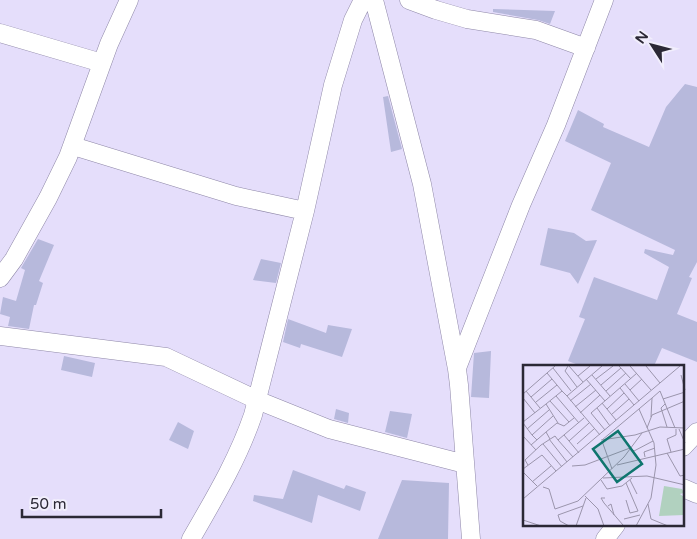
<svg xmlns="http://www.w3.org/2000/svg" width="697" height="539" viewBox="0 0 697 539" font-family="'Varela Round',sans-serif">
<rect width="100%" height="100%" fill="#e5defb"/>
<path fill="#b7b9dc" d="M 493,9 L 555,11 L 550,24 L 538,20 L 493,12 Z
M 685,84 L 697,87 L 697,262 L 689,277 L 692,278 L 677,314 L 697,322 L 697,362 L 662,348 L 654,366 L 581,366 L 568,361 L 585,319 L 579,317 L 594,277 L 657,300 L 669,267 L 644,253 L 645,249 L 673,255 L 675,250 L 591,210 L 611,163 L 565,141 L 578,110 L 604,124 L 603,127 L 649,147 L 666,107 Z
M 388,96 L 402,149 L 391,152 L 383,97 Z
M 548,228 L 574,233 L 586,241 L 597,240 L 578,284 L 570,273 L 540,265 Z
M 38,239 L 54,245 L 39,281 L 43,283 L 36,305 L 34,305 L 29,329 L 8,326 L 10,317 L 0,314 L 3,297 L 16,301 L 25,270 L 21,268 Z
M 261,259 L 281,263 L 276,283 L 253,280 Z
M 288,319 L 326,333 L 328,325 L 352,329 L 342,357 L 301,344 L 300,348 L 283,342 Z
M 491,351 L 489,398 L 471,397 L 474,353 Z
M 64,356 L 95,363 L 92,377 L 61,370 Z
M 336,409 L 349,413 L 348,423 L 334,419 Z
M 390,411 L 412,414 L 407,438 L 385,432 Z
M 178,422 L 194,431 L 188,449 L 169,440 Z
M 293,470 L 344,489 L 346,485 L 366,492 L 360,511 L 318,495 L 312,523 L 253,501 L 254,495 L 283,499 Z
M 402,480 L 449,483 L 448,539 L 378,539 Z"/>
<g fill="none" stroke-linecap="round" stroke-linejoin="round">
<g stroke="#8f88a8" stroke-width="19">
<path id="minor" d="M 374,0 L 422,184 L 457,369 L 459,385 L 471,539
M 409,0 L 436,10 L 467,19 L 536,30 L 586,48
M 0,33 L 102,63
M 73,146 L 236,196 L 305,211
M 0,278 L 14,259 L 48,198 L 68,157 L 109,44 L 129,0
M 0,336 L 166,357 L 257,400 L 329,429 L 465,464
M 457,368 L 521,205 L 556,125 L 604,0
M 683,447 L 697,432
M 683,488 L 697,494
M 191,539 C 214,499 238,459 253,415 L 305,211 L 333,85 L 353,20 L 361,4 L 365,0
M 605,539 L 616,525"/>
</g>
<use href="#minor" stroke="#fff" stroke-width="18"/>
</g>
<g transform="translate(523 365)">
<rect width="161" height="161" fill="#e5defb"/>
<path d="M 141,121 L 159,124 L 161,128 L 157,129 L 161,132 L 161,150 L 136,151 Z" fill="#b1d1bf"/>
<path fill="none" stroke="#9b95ac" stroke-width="1" d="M 45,1 L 42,6 L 54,22M 46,1 L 60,17M 96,1 L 108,14M 107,1 L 128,25M 123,1 L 137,18M 30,3 L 48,26M 24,8 L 39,26M 69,10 L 87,31M 158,10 L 162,25M 55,11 L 67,1M 63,14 L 82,36M 73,14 L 90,1M 102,19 L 116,36M 78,20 L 98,3M 97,23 L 111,40M 107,25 L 119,14M 3,26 L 17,43M 83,26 L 103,8M 0,29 L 32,1M 33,31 L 56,58M 8,32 L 29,14M 0,33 L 12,48M 140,34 L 162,27M 27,36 L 46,57M 47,36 L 68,19M 13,37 L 34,20M 79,38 L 93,55M 142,39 L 138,43 L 144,62M 52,42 L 73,25M 74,43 L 87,61M 84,44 L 101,28M 57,48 L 77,30M 88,50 L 106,34M 128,52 L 129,33 L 137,26 L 152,63M 0,57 L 23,39M 0,58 L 9,70M 35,58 L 23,39 L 39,26 L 44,31M 124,63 L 129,50 L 162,36M 4,64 L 26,45M 156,64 L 162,78M 82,65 L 68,48 L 114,8M 41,70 L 56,88M 77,70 L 44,31 L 79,1M 0,71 L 13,85M 26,74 L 44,97M 27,74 L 23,67 L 34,58 L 41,61 L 51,53M 14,75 L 9,70 L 30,51M 35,75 L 50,92M 78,75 L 112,70 L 137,62 L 162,63M 79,75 L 129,33M 46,76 L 66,58M 79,76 L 89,104M 20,79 L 39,102M 54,79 L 71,64M 8,80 L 23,67M 148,87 L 144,74 L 153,70 L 153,64M 144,88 L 157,111 L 162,110M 122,92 L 121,87 L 132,83M 5,100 L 2,95 L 18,80 L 32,71 L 35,75 L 61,53M 94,100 L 162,84M 49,101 L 62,100 L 107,83 L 111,86 L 130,76M 0,104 L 19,90 L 33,106M 0,107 L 14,121M 80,113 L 124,111 L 162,120M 78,115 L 84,124 L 99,121 L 109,113M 107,115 L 114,129M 9,117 L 28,101M 103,118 L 115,146 L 107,148 L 103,135M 20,122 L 26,124 L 32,144 L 55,136 L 101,92 L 119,68M 62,131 L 75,144 L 81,161M 82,133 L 78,133 L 81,138 L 100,160M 0,134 L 157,1M 125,139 L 128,154 L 145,161M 85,141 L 88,139 L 91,150M 101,154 L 117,150M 0,155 L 18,161M 46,161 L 37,156 L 35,150 L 60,141M 53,161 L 63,133M 113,161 L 128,133 L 133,100 L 131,78 L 116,44"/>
<path fill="#0f766e" fill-opacity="0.15" stroke="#0f766e" stroke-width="2.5" d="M 95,66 L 119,99 L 94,117 L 70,84 Z"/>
<rect width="161" height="161" fill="none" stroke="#2b2835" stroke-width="2.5"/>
</g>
<g transform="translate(652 45) rotate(306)" stroke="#f1eefc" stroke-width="4" paint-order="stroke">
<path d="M0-4L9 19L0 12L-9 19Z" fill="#2b2835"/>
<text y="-8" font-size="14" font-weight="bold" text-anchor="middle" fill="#2b2835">N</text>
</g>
<path d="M22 509v8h139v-8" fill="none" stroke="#2b2835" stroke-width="2.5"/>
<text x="30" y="509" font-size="15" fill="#2b2835" stroke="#f1eefc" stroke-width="4" paint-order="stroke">50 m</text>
</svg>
